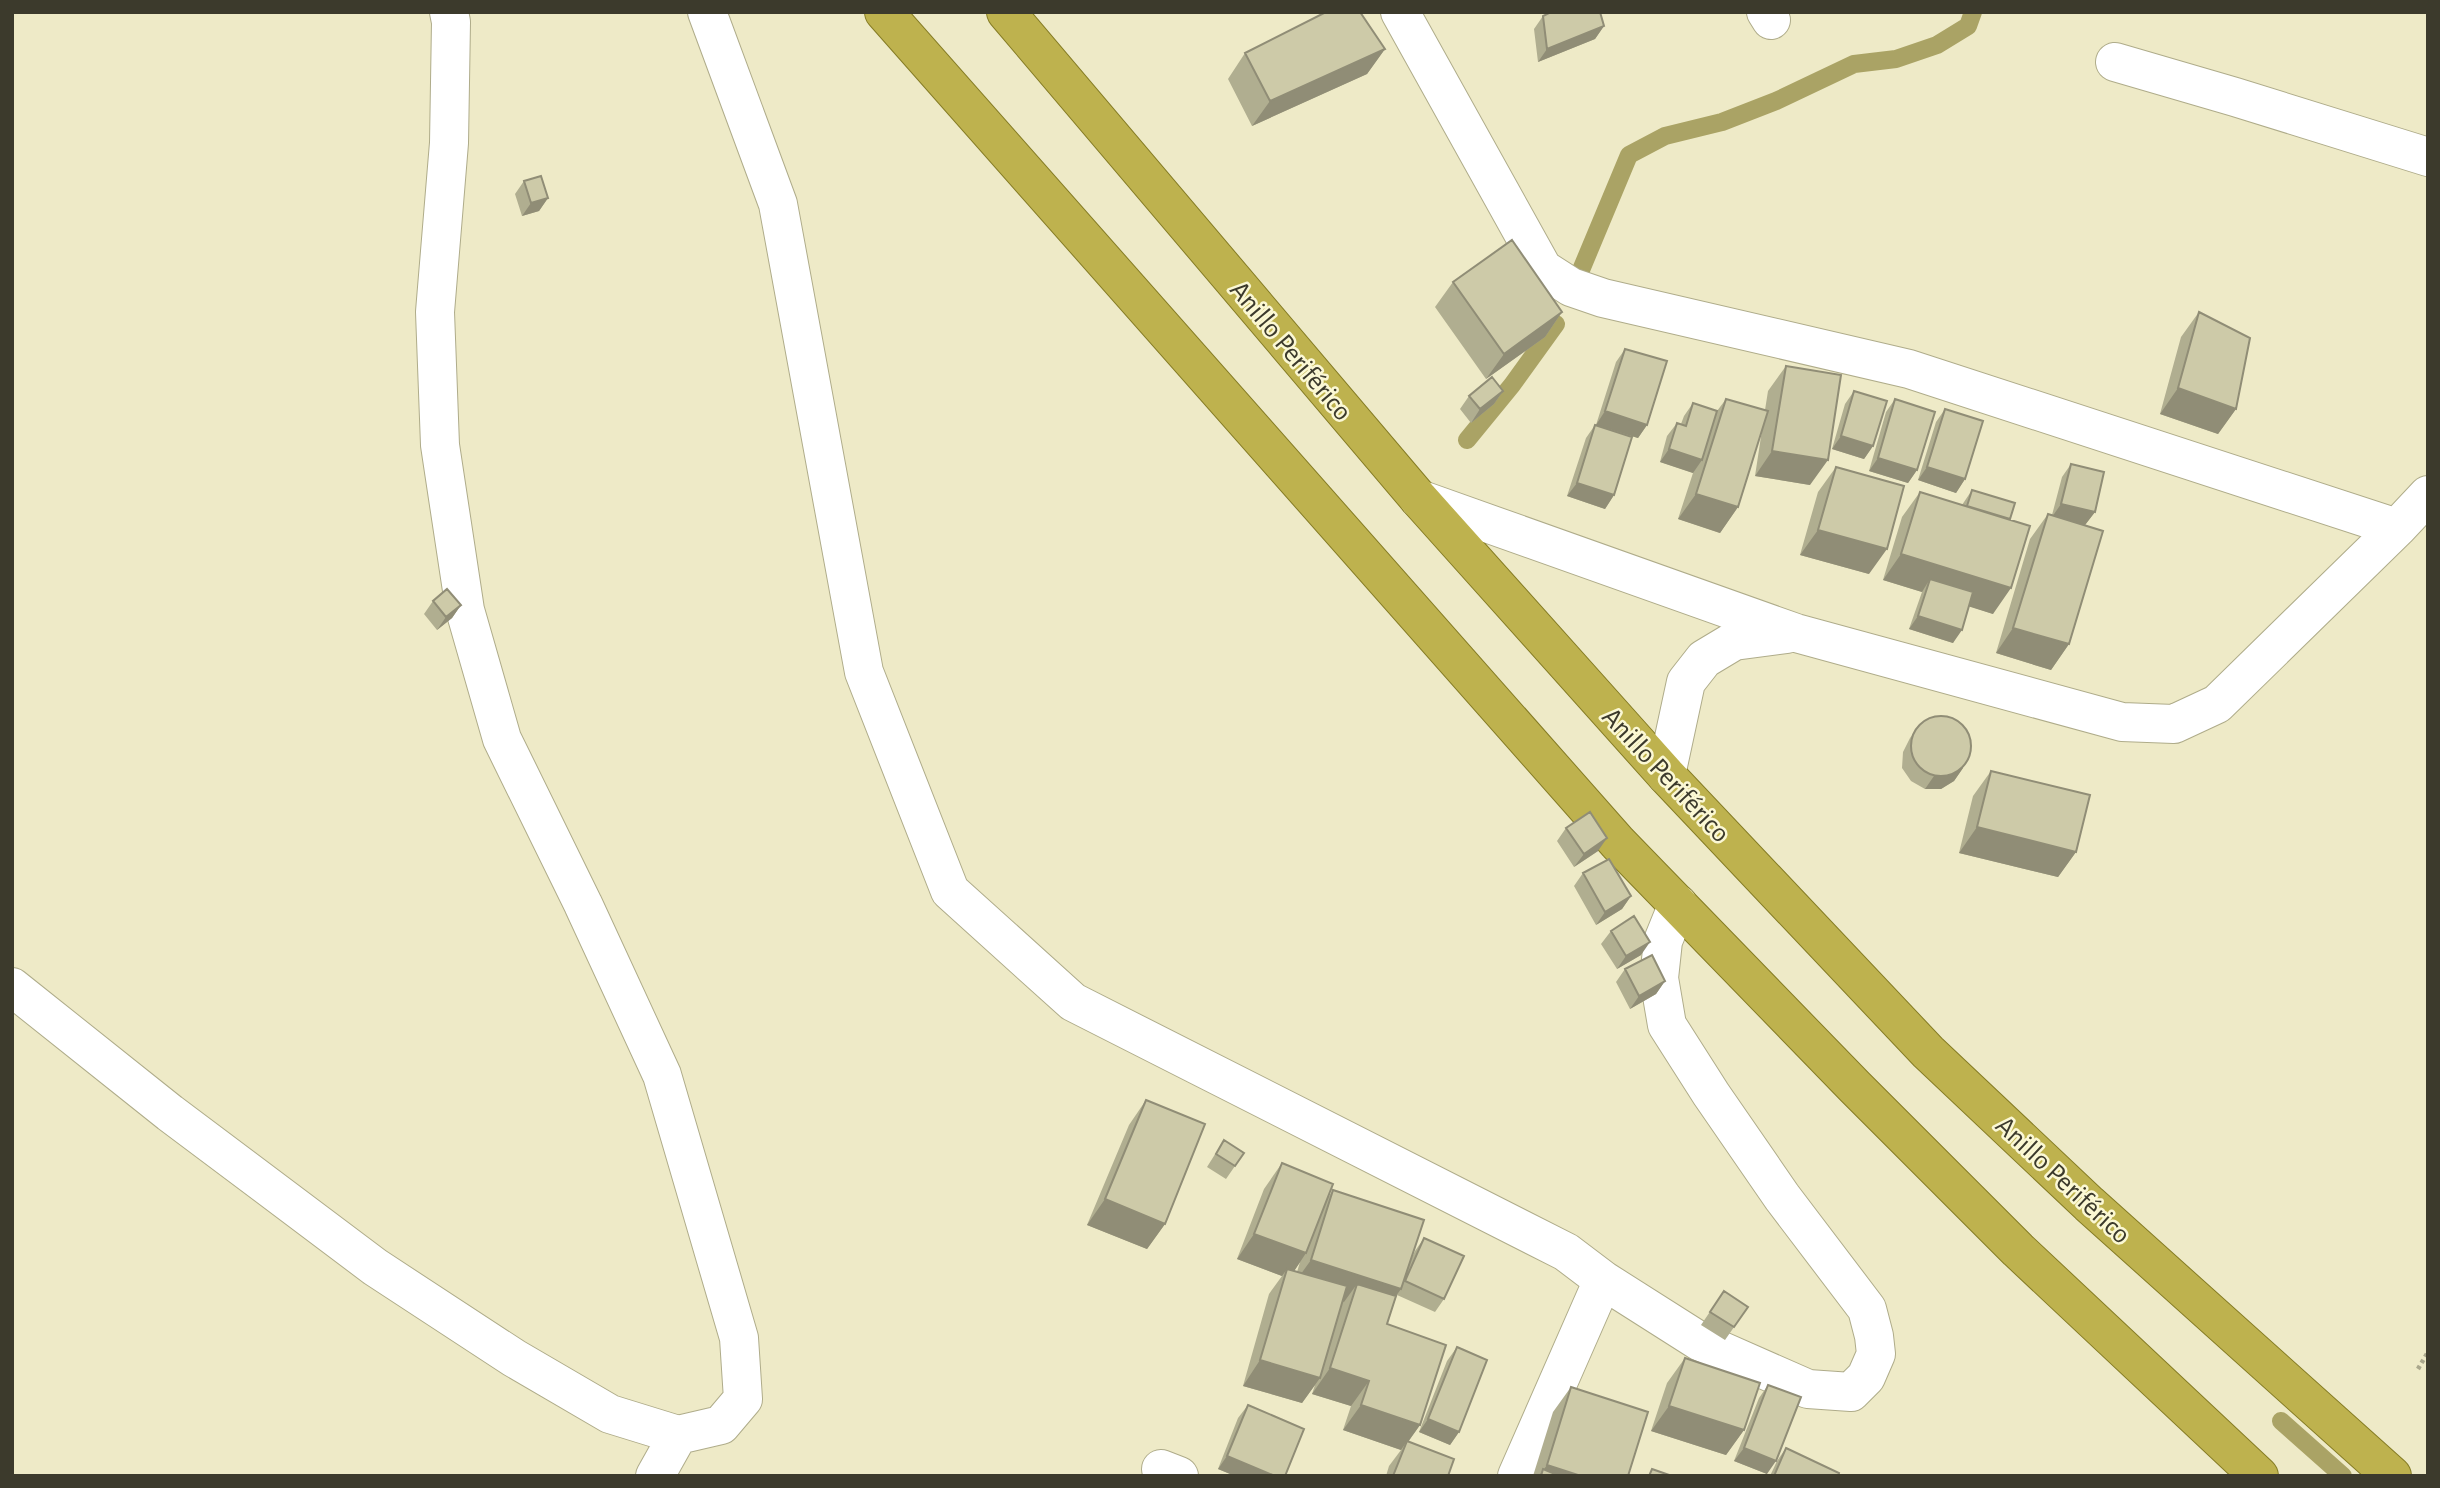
<svg xmlns="http://www.w3.org/2000/svg" width="2440" height="1488" viewBox="0 0 2440 1488" font-family="'Alegreya Sans',sans-serif">
<rect width="100%" height="100%" fill="#eeeac7"/>
<g fill="none" stroke-linecap="round" stroke-linejoin="round">
<path stroke="#aaa365" stroke-width="18" d="M 1581,270 L 1629,155 L 1665,136 L 1722,122 L 1776,101 L 1854,64 L 1896,59 L 1937,45 L 1968,26 L 1973,12
M 1467,440 L 1512,385 L 1556,324
M 2281,1421 L 2343,1476"/>
<g stroke="#afac8a" stroke-width="40">
<path id="minor" d="M 707,12 L 778,204 L 864,672 L 950,891 L 1073,1002 L 1566,1252 L 1603,1280 L 1517,1476
M 1400,12 L 1543,269 L 1571,287 L 1603,298 L 1909,369 L 2397,528
M 1766,12 L 1771,20
M 2115,62 L 2235,97 L 2428,157
M 1419,499 L 1796,633 L 2122,722 L 2174,724 L 2217,704 L 2397,528 L 2428,495
M 1666,775 L 1686,682 L 1704,659 L 1734,641 L 1787,634
M 12,987 L 170,1113 L 375,1267 L 514,1358 L 610,1414 L 678,1435 L 721,1425 L 743,1399 L 739,1338 L 662,1075 L 583,904 L 502,739 L 465,610 L 440,445 L 435,312 L 449,143 L 451,22 L 449,12
M 1603,1280 L 1699,1341 L 1808,1389 L 1851,1392 L 1866,1377 L 1876,1354 L 1874,1336 L 1867,1309 L 1782,1197 L 1711,1094 L 1667,1025 L 1659,978 L 1663,941 L 1678,904
M 1161,1469 L 1179,1476
M 655,1476 L 678,1435"/>
</g>
<g stroke="#857c25" stroke-width="40">
<path id="trunk" d="M 884,12 L 1618,843 L 1855,1087 L 2018,1250 L 2259,1476
M 1006,12 L 1419,499 L 1666,775 L 1928,1052 L 2089,1204 L 2392,1476"/>
</g>
<path stroke="#aaa78c" stroke-width="4.5" stroke-dasharray="3.5 3.5" stroke-linecap="butt" d="M 2418,1369 L 2428,1352"/>
<use href="#minor" stroke="#fff" stroke-width="38"/>
<use href="#trunk" stroke="#beb24e" stroke-width="38"/>
</g>
<path fill="#b0ae90" fill-rule="evenodd" d="M 1543,16 L 1604,26 L 1595,39 L 1538,62 L 1534,29 Z
M 1385,49 L 1367,74 L 1252,126 L 1228,79 L 1245,53 Z
M 524,181 L 548,198 L 539,211 L 522,216 L 515,194 Z
M 1453,282 L 1562,312 L 1545,337 L 1486,379 L 1435,307 Z
M 2199,312 L 2236,409 L 2218,434 L 2160,414 L 2181,337 Z
M 1625,349 L 1647,425 L 1638,438 L 1596,425 L 1616,362 Z
M 1786,366 L 1810,485 L 1755,476 L 1762,430 L 1738,507 L 1720,533 L 1678,519 L 1693,473 L 1660,462 L 1667,436 L 1677,423 L 1681,424 L 1684,416 L 1693,403 L 1717,411 L 1726,399 L 1765,410 L 1768,391 Z
M 1503,391 L 1494,404 L 1471,423 L 1460,409 L 1469,396 Z
M 1854,391 L 1873,446 L 1864,459 L 1832,449 L 1845,404 Z
M 1895,399 L 1917,470 L 1908,483 L 1869,471 L 1886,412 Z
M 1945,409 L 1965,479 L 1956,493 L 1918,480 L 1936,422 Z
M 1595,425 L 1614,495 L 1605,509 L 1567,496 L 1586,438 Z
M 2071,464 L 2095,512 L 2085,525 L 2069,644 L 2051,670 L 1996,653 L 2030,539 L 2048,514 L 2052,515 L 2062,477 Z
M 1836,467 L 1869,574 L 1800,555 L 1818,492 Z
M 1972,490 L 2010,519 L 1993,614 L 1969,606 L 1953,643 L 1909,629 L 1922,592 L 1883,580 L 1902,517 L 1920,492 L 1962,505 Z
M 433,601 L 461,605 L 452,618 L 437,630 L 424,614 Z
M 1919,725 L 1963,768 L 1954,781 L 1941,789 L 1925,789 L 1911,781 L 1902,768 L 1903,752 L 1910,738 Z
M 1991,771 L 2076,852 L 2058,877 L 1959,853 L 1973,796 Z
M 1566,828 L 1598,851 L 1574,867 L 1557,841 Z
M 1583,873 L 1631,896 L 1622,909 L 1596,925 L 1574,886 Z
M 1611,931 L 1641,955 L 1617,969 L 1601,944 Z
M 1625,969 L 1665,981 L 1656,994 L 1630,1009 L 1616,982 Z
M 1146,1100 L 1165,1224 L 1147,1249 L 1087,1225 L 1129,1125 Z
M 1224,1140 L 1244,1153 L 1226,1179 L 1207,1167 Z
M 1282,1163 L 1329,1196 L 1333,1190 L 1408,1266 L 1415,1251 L 1424,1238 L 1444,1299 L 1435,1312 L 1397,1295 L 1387,1324 L 1420,1425 L 1408,1442 L 1448,1476 L 1386,1476 L 1389,1466 L 1401,1450 L 1343,1430 L 1351,1406 L 1312,1394 L 1315,1385 L 1302,1403 L 1243,1386 L 1269,1294 L 1282,1276 L 1237,1259 L 1264,1189 ZM 1300,1262 L 1297,1272 L 1294,1271 Z
M 1724,1291 L 1748,1307 L 1725,1340 L 1701,1325 Z
M 1457,1347 L 1459,1432 L 1450,1445 L 1419,1432 L 1447,1361 Z
M 1685,1358 L 1744,1430 L 1726,1455 L 1651,1431 L 1667,1383 Z
M 1768,1385 L 1767,1474 L 1734,1461 L 1759,1398 Z
M 1571,1387 L 1628,1476 L 1533,1476 L 1553,1412 Z
M 1248,1405 L 1285,1476 L 1235,1476 L 1218,1469 L 1238,1418 Z
M 1786,1448 L 1838,1476 L 1770,1476 L 1777,1461 Z"/>
<path fill="#908d76" d="M 1604,26 L 1595,39 L 1538,62 L 1547,49 Z
M 1385,49 L 1367,74 L 1252,126 L 1270,101 Z
M 548,198 L 539,211 L 522,216 L 531,203 Z
M 1562,312 L 1545,337 L 1486,379 L 1504,354 Z
M 2178,388 L 2236,409 L 2218,434 L 2160,414 Z
M 1503,391 L 1494,404 L 1471,423 L 1480,409 Z
M 1605,411 L 1647,425 L 1638,438 L 1596,425 Z
M 1841,436 L 1873,446 L 1864,459 L 1832,449 Z
M 1669,449 L 1702,460 L 1693,473 L 1660,462 Z
M 1772,451 L 1828,460 L 1810,485 L 1755,476 Z
M 1878,458 L 1917,470 L 1908,483 L 1869,471 Z
M 1927,467 L 1965,479 L 1956,493 L 1918,480 Z
M 1577,483 L 1614,495 L 1605,509 L 1567,496 Z
M 1696,494 L 1738,507 L 1720,533 L 1678,519 Z
M 2061,504 L 2095,512 L 2085,525 L 2052,517 Z
M 1818,530 L 1887,549 L 1869,574 L 1800,555 Z
M 1901,554 L 2011,588 L 1993,614 L 1926,593 L 1930,579 L 1922,592 L 1883,580 Z
M 461,605 L 452,618 L 437,630 L 446,617 Z
M 1918,616 L 1962,630 L 1953,643 L 1909,629 Z
M 2013,628 L 2069,644 L 2051,670 L 1996,653 Z
M 1963,768 L 1954,781 L 1941,789 L 1925,789 L 1934,776 Z
M 1977,827 L 2076,852 L 2058,877 L 1959,853 Z
M 1607,838 L 1598,851 L 1574,867 L 1584,854 Z
M 1631,896 L 1622,909 L 1596,925 L 1605,912 Z
M 1650,942 L 1641,955 L 1617,969 L 1626,956 Z
M 1665,981 L 1656,994 L 1630,1009 L 1639,996 Z
M 1105,1199 L 1165,1224 L 1147,1249 L 1087,1225 Z
M 1254,1234 L 1306,1253 L 1289,1279 L 1287,1269 L 1282,1276 L 1237,1259 Z
M 1311,1260 L 1401,1289 L 1383,1314 L 1357,1284 L 1344,1302 L 1293,1285 Z
M 1260,1360 L 1320,1378 L 1302,1403 L 1243,1386 Z
M 1330,1368 L 1369,1381 L 1351,1406 L 1312,1394 Z
M 1361,1405 L 1420,1425 L 1405,1446 L 1407,1441 L 1401,1450 L 1343,1430 Z
M 1669,1406 L 1744,1430 L 1726,1455 L 1651,1431 Z
M 1428,1419 L 1459,1432 L 1450,1445 L 1419,1432 Z
M 1744,1448 L 1776,1461 L 1767,1474 L 1734,1461 Z
M 1227,1456 L 1275,1476 L 1235,1476 L 1218,1469 Z
M 1547,1465 L 1581,1476 L 1541,1476 L 1543,1469 L 1539,1476 Z"/>
<path fill="#cdcaa8" stroke="#908d76" stroke-width="2" d="M 1326,12 L 1360,12 L 1385,49 L 1270,101 L 1245,53 Z
M 1551,12 L 1600,12 L 1604,26 L 1547,49 L 1543,16 Z
M 541,176 L 548,198 L 531,203 L 524,181 Z
M 1512,240 L 1562,312 L 1504,354 L 1453,282 Z
M 2199,312 L 2250,338 L 2236,409 L 2178,388 Z
M 1625,349 L 1667,361 L 1647,425 L 1605,411 Z
M 1786,366 L 1841,375 L 1828,460 L 1772,451 Z
M 1492,377 L 1503,391 L 1480,409 L 1469,396 Z
M 1854,391 L 1887,401 L 1873,446 L 1841,436 Z
M 1726,399 L 1768,411 L 1738,507 L 1696,494 Z
M 1895,399 L 1935,412 L 1917,470 L 1878,458 Z
M 1693,403 L 1717,411 L 1702,460 L 1669,449 L 1677,423 L 1686,426 Z
M 1945,409 L 1983,421 L 1965,479 L 1927,467 Z
M 1595,425 L 1632,437 L 1614,495 L 1577,483 Z
M 2071,464 L 2104,472 L 2095,512 L 2061,504 Z
M 1836,467 L 1904,486 L 1887,549 L 1818,530 Z
M 1972,490 L 2015,503 L 2010,519 L 1967,506 Z
M 1920,492 L 2030,526 L 2011,588 L 1901,554 Z
M 2048,514 L 2103,531 L 2069,644 L 2013,628 Z
M 1930,579 L 1973,592 L 1962,630 L 1918,616 Z
M 447,589 L 461,605 L 446,617 L 433,601 Z
M1911 746a30 30 0 1 1 60 0a30 30 0 1 1-60 0Z
M 1991,771 L 2090,795 L 2076,852 L 1977,827 Z
M 1590,812 L 1607,838 L 1584,854 L 1566,828 Z
M 1609,859 L 1631,896 L 1605,912 L 1583,873 Z
M 1634,916 L 1650,942 L 1626,956 L 1611,931 Z
M 1652,955 L 1665,981 L 1639,996 L 1625,969 Z
M 1146,1100 L 1205,1124 L 1165,1224 L 1105,1199 Z
M 1224,1140 L 1244,1153 L 1235,1166 L 1216,1154 Z
M 1282,1163 L 1333,1184 L 1306,1253 L 1254,1234 Z
M 1333,1190 L 1424,1220 L 1401,1289 L 1311,1260 Z
M 1424,1238 L 1464,1256 L 1444,1299 L 1405,1281 Z
M 1287,1269 L 1347,1286 L 1320,1378 L 1260,1360 Z
M 1357,1284 L 1396,1296 L 1387,1324 L 1446,1345 L 1420,1425 L 1361,1405 L 1369,1381 L 1330,1368 Z
M 1724,1291 L 1748,1307 L 1734,1327 L 1710,1312 Z
M 1457,1347 L 1487,1360 L 1459,1432 L 1428,1419 Z
M 1685,1358 L 1760,1383 L 1744,1430 L 1669,1406 Z
M 1768,1385 L 1801,1397 L 1776,1461 L 1744,1448 Z
M 1571,1387 L 1648,1412 L 1628,1476 L 1581,1476 L 1547,1465 Z
M 1248,1405 L 1304,1429 L 1285,1476 L 1275,1476 L 1227,1456 Z
M 1407,1441 L 1454,1459 L 1448,1476 L 1393,1476 Z
M 1786,1448 L 1839,1473 L 1838,1476 L 1774,1476 Z
M 1543,1469 L 1560,1476 L 1541,1476 Z
M 1652,1469 L 1672,1476 L 1649,1476 Z"/>
<g text-anchor="middle" stroke-width="5" stroke-linejoin="round" paint-order="stroke">
<g font-size="28" fill="#3c3a2c" stroke="#fbf8d4">
<text transform="translate(1292 350) rotate(50)" y="10">Anillo Periférico</text>
<text transform="translate(1667 774) rotate(47)" y="10">Anillo Periférico</text>
<text transform="translate(2064 1179) rotate(43)" y="10">Anillo Periférico</text>
</g>
</g>
<rect width="2440" height="1488" fill="none" stroke="#3c3a2c" stroke-width="28"/>
</svg>
